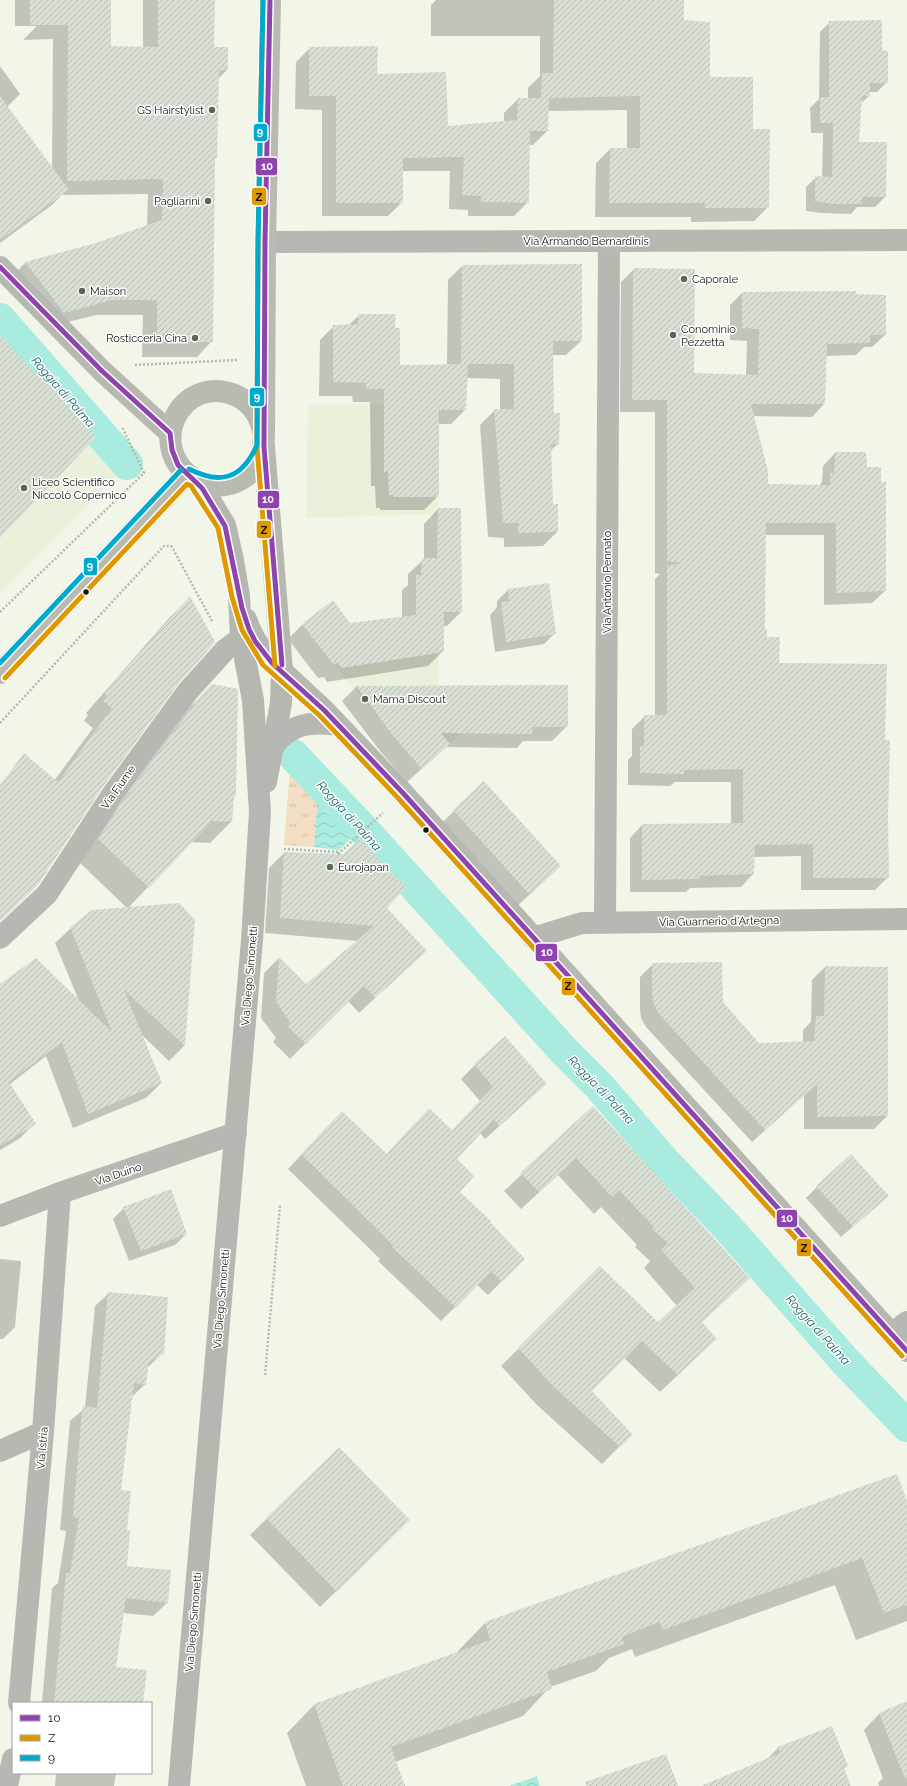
<svg xmlns="http://www.w3.org/2000/svg" width="907" height="1786" viewBox="0 0 907 1786" font-family="Raleway,sans-serif">
<defs>
<pattern id="grass-tufts" width="24" height="20" patternUnits="userSpaceOnUse"><rect width="24" height="20" fill="#f4dec3"/><path d="M3 7l-1-3M5 7V3M7 7l1-3M15 17l-1-3M17 17v-4M19 17l1-3" fill="none" stroke="#d0bea6"/></pattern>
<pattern id="water-waves" width="16" height="10" patternUnits="userSpaceOnUse"><rect width="16" height="10" fill="#aaebdf"/><path d="M0 5q4-4 8 0t8 0" fill="none" stroke="#91c9be"/></pattern>
<pattern id="building-hatch" width="6" height="6" patternUnits="userSpaceOnUse"><rect width="6" height="6" fill="#d8dfd5"/><path d="M-1 1l2-2M0 6l6-6M5 7l2-2" fill="none" stroke="#b8beb6"/></pattern>
</defs>
<rect width="100%" height="100%" fill="#f1f6e9"/>
<path fill="#e9f1db" d="M 0,335 L 37,375 L 39,373 L 124,469 L 0,593 Z
M 440,403 L 438,514 L 306,518 L 308,405 Z
M 439,652 L 439,703 L 460,735 L 422,769 L 333,664 Z"/>
<path fill="url(#grass-tufts)" d="M 290,767 L 318,795 L 314,847 L 284,845 Z"/>
<path fill="url(#water-waves)" d="M 319,781 L 362,828 L 339,850 L 314,847 Z
M 537,1776 L 540,1786 L 509,1786 Z"/>
<path fill="#0003" d="M 15,0 L 110,0 L 110,47 L 143,48 L 143,0 L 214,0 L 213,48 L 227,70 L 218,79 L 216,158 L 214,160 L 212,341 L 197,357 L 142,357 L 143,315 L 96,315 L 48,327 L 10,278 L 25,263 L 96,244 L 147,226 L 148,194 L 62,195 L 52,205 L 0,243 L 0,66 L 20,94 L 7,107 L 52,169 L 53,39 L 23,40 L 37,26 L 15,26 Z
M 436,0 L 683,0 L 683,21 L 709,78 L 752,130 L 768,207 L 754,221 L 691,222 L 691,217 L 595,217 L 596,163 L 610,149 L 627,149 L 627,110 L 548,111 L 547,131 L 533,145 L 529,145 L 528,202 L 514,216 L 468,216 L 468,210 L 449,209 L 450,171 L 402,171 L 402,202 L 388,216 L 322,216 L 322,110 L 295,109 L 296,62 L 310,48 L 376,75 L 447,127 L 504,122 L 504,113 L 518,99 L 528,99 L 528,88 L 540,76 L 540,36 L 431,36 L 431,5 Z
M 830,22 L 881,51 L 887,82 L 877,92 L 869,92 L 869,96 L 860,104 L 858,143 L 885,197 L 875,207 L 857,207 L 851,214 L 821,213 L 806,211 L 806,187 L 816,177 L 822,178 L 823,133 L 811,133 L 810,108 L 819,99 L 820,32 Z
M 462,266 L 581,341 L 566,355 L 552,355 L 553,414 L 558,444 L 550,451 L 552,505 L 557,532 L 543,546 L 504,547 L 504,538 L 488,537 L 480,425 L 495,410 L 500,410 L 500,379 L 466,378 L 465,410 L 451,424 L 438,424 L 438,496 L 424,510 L 380,510 L 380,508 L 376,508 L 375,486 L 371,486 L 370,402 L 353,402 L 352,396 L 319,396 L 320,340 L 334,326 L 348,326 L 359,315 L 394,329 L 399,366 L 447,365 L 448,280 Z
M 634,269 L 693,374 L 746,375 L 747,341 L 730,340 L 730,305 L 742,293 L 855,295 L 885,335 L 872,347 L 864,347 L 856,355 L 825,356 L 824,404 L 812,417 L 753,416 L 767,485 L 819,486 L 822,482 L 823,466 L 835,453 L 866,467 L 885,591 L 872,603 L 824,605 L 824,535 L 765,535 L 764,630 L 778,664 L 884,741 L 888,877 L 875,890 L 801,890 L 801,856 L 753,857 L 753,874 L 741,887 L 690,888 L 686,892 L 630,892 L 630,838 L 642,825 L 731,824 L 731,782 L 675,782 L 670,786 L 628,785 L 628,760 L 632,756 L 632,729 L 645,716 L 655,716 L 655,579 L 660,574 L 655,573 L 655,412 L 620,412 L 621,282 Z
M 438,509 L 461,612 L 447,626 L 443,626 L 443,651 L 428,666 L 327,682 L 324,677 L 318,678 L 288,639 L 303,624 L 350,624 L 402,618 L 402,590 L 408,585 L 408,574 L 424,559 L 424,524 Z
M 508,590 L 555,633 L 544,644 L 495,652 L 490,615 L 497,607 L 497,601 Z
M 190,598 L 0,919 L 0,788 L 54,781 L 93,728 L 84,721 L 88,715 L 86,713 L 170,617 Z
M 212,685 L 233,797 L 231,822 L 210,843 L 191,842 L 128,908 L 194,920 L 184,1046 L 169,1061 L 142,1035 L 161,1083 L 146,1098 L 73,1128 L 46,1056 L 10,1084 L 34,1124 L 19,1139 L 0,1150 L 0,985 L 79,1001 L 55,943 L 71,928 L 127,908 L 78,861 L 191,706 Z
M 567,686 L 566,727 L 552,741 L 523,741 L 517,748 L 446,747 L 407,782 L 380,751 L 342,701 L 356,687 Z
M 454,811 L 560,866 L 513,910 L 438,827 Z
M 284,853 L 425,951 L 359,1013 L 348,1001 L 290,1059 L 273,1042 L 276,1038 L 261,1018 L 264,973 L 279,958 L 306,986 L 358,941 L 265,933 L 269,868 Z
M 653,964 L 722,1002 L 758,1044 L 803,1043 L 803,1030 L 811,1022 L 812,980 L 825,967 L 888,1056 L 887,1116 L 874,1129 L 804,1129 L 804,1095 L 752,1142 L 646,1027 L 641,1018 L 640,1009 L 640,977 Z
M 475,1065 L 546,1084 L 485,1139 L 480,1133 L 456,1159 L 458,1192 L 524,1259 L 488,1295 L 477,1285 L 441,1321 L 378,1261 L 380,1259 L 288,1169 L 328,1126 L 386,1155 L 415,1123 L 452,1131 L 480,1101 L 461,1079 Z
M 593,1108 L 749,1278 L 701,1323 L 716,1339 L 660,1392 L 624,1358 L 591,1391 L 631,1435 L 602,1464 L 536,1404 L 501,1366 L 600,1268 L 658,1323 L 677,1306 L 644,1268 L 650,1261 L 635,1247 L 637,1245 L 601,1207 L 594,1214 L 558,1175 L 521,1209 L 504,1191 Z
M 817,1187 L 888,1196 L 841,1237 L 806,1198 Z
M 124,1208 L 186,1234 L 175,1245 L 129,1261 L 113,1219 Z
M 0,1259 L 21,1261 L 15,1327 L 3,1339 L 0,1339 Z
M 109,1293 L 163,1353 L 147,1368 L 145,1384 L 131,1398 L 119,1491 L 126,1531 L 126,1567 L 167,1603 L 153,1616 L 123,1613 L 115,1668 L 142,1703 L 42,1703 L 52,1588 L 58,1583 L 66,1531 L 60,1530 L 70,1421 L 85,1408 L 95,1306 Z
M 339,1448 L 393,1536 L 320,1607 L 250,1535 Z
M 897,1476 L 907,1504 L 907,1621 L 856,1640 L 835,1585 L 635,1657 L 632,1649 L 609,1658 L 596,1671 L 550,1687 L 523,1716 L 395,1762 L 404,1786 L 306,1786 L 287,1733 L 314,1705 L 458,1653 L 458,1651 L 485,1623 Z
M 907,1702 L 907,1786 L 879,1786 L 878,1783 L 883,1778 L 864,1730 L 880,1713 Z
M 778,1748 L 847,1766 L 844,1769 L 848,1786 L 714,1786 L 767,1759 Z
M 56,1773 L 116,1773 L 114,1786 L 55,1786 Z"/>
<g fill="none" stroke-linecap="round" stroke-linejoin="round">
<path stroke="#aaebdf" stroke-width="32" d="M 0,319 L 127,464
M 293,755 L 362,828 L 565,1052 L 600,1087 L 663,1160 L 728,1228 L 846,1362 L 907,1426"/>
</g>
<path fill="url(#building-hatch)" d="M 30,0 L 111,0 L 111,46 L 158,47 L 158,0 L 215,0 L 214,47 L 228,47 L 228,70 L 219,71 L 217,158 L 215,158 L 213,342 L 157,342 L 157,300 L 112,300 L 64,313 L 25,262 L 96,243 L 162,220 L 163,179 L 67,181 L 68,25 L 30,25 Z
M 554,0 L 684,0 L 684,20 L 710,22 L 710,77 L 753,77 L 753,129 L 770,129 L 769,208 L 705,208 L 705,203 L 609,203 L 610,148 L 640,148 L 640,96 L 549,98 L 548,131 L 530,131 L 529,203 L 481,202 L 481,196 L 462,195 L 464,157 L 403,158 L 403,203 L 336,203 L 336,96 L 309,96 L 309,47 L 378,46 L 377,74 L 446,72 L 448,126 L 517,120 L 518,98 L 541,98 L 542,73 L 553,73 Z
M 882,20 L 882,50 L 888,51 L 888,83 L 870,83 L 870,96 L 862,96 L 859,142 L 887,142 L 886,197 L 862,197 L 862,204 L 831,204 L 815,201 L 815,176 L 832,177 L 833,123 L 820,123 L 820,97 L 829,97 L 829,21 Z
M 0,96 L 69,190 L 0,240 Z
M 582,264 L 582,341 L 553,341 L 554,413 L 560,413 L 559,444 L 551,444 L 553,504 L 558,504 L 558,532 L 518,533 L 518,523 L 503,523 L 494,409 L 514,409 L 514,364 L 461,364 L 462,265 Z
M 633,268 L 695,269 L 694,373 L 758,375 L 759,329 L 742,328 L 742,292 L 856,291 L 856,294 L 886,295 L 886,335 L 870,335 L 870,343 L 827,344 L 825,404 L 751,404 L 768,471 L 768,484 L 830,485 L 830,473 L 834,473 L 835,452 L 866,452 L 867,467 L 881,467 L 881,482 L 886,482 L 886,591 L 836,593 L 836,523 L 766,523 L 765,629 L 767,629 L 767,637 L 780,637 L 779,663 L 887,664 L 885,740 L 890,740 L 888,816 L 889,878 L 813,878 L 813,844 L 755,845 L 754,874 L 699,876 L 699,879 L 642,880 L 642,824 L 743,823 L 743,769 L 684,770 L 684,774 L 640,773 L 640,747 L 644,746 L 644,715 L 667,715 L 667,566 L 682,563 L 667,561 L 667,400 L 632,400 Z
M 358,314 L 396,314 L 395,328 L 400,328 L 400,365 L 468,364 L 466,410 L 439,410 L 439,497 L 394,497 L 393,495 L 389,495 L 388,472 L 384,472 L 384,389 L 366,389 L 366,383 L 333,382 L 333,325 L 358,324 Z
M 0,335 L 37,376 L 39,373 L 96,437 L 0,538 Z
M 438,508 L 461,508 L 462,612 L 444,612 L 444,652 L 342,668 L 338,663 L 333,664 L 302,624 L 333,600 L 350,623 L 416,615 L 416,575 L 421,575 L 422,558 L 437,558 Z
M 549,583 L 556,634 L 506,642 L 501,602 L 509,601 L 508,589 Z
M 190,596 L 215,642 L 178,684 L 102,788 L 37,886 L 0,921 L 0,785 L 24,753 L 58,782 L 112,708 L 103,701 L 107,695 L 104,693 Z
M 212,684 L 238,689 L 236,796 L 234,797 L 232,822 L 212,821 L 149,888 L 98,839 L 122,802 L 198,699 Z
M 568,685 L 568,727 L 533,727 L 532,734 L 441,733 L 450,744 L 422,769 L 394,737 L 356,686 Z
M 484,781 L 561,866 L 530,895 L 453,810 Z
M 360,839 L 406,888 L 387,908 L 427,951 L 375,998 L 364,986 L 306,1044 L 287,1026 L 290,1022 L 276,1002 L 279,957 L 306,984 L 374,926 L 280,918 L 284,852 L 343,854 Z
M 179,903 L 195,920 L 185,1046 L 124,990 L 162,1083 L 88,1114 L 62,1042 L 9,1082 L 36,1124 L 0,1146 L 0,984 L 36,958 L 112,1032 L 70,927 L 92,910 Z
M 722,962 L 723,1002 L 759,1043 L 814,1041 L 816,1016 L 824,1016 L 825,966 L 888,967 L 888,1116 L 817,1117 L 817,1084 L 765,1130 L 659,1014 L 654,1005 L 652,996 L 652,963 Z
M 505,1036 L 547,1084 L 499,1126 L 494,1119 L 457,1159 L 474,1176 L 460,1192 L 491,1221 L 490,1222 L 525,1259 L 502,1282 L 491,1271 L 456,1308 L 391,1246 L 393,1245 L 301,1154 L 342,1111 L 387,1154 L 429,1108 L 452,1130 L 493,1087 L 474,1064 Z
M 593,1106 L 750,1278 L 702,1322 L 717,1339 L 678,1375 L 642,1341 L 592,1391 L 633,1435 L 620,1447 L 554,1387 L 518,1348 L 600,1266 L 658,1322 L 695,1288 L 661,1250 L 668,1243 L 652,1229 L 654,1227 L 619,1190 L 612,1197 L 576,1158 L 539,1192 L 520,1173 Z
M 851,1154 L 889,1196 L 853,1227 L 816,1186 Z
M 171,1189 L 187,1234 L 141,1251 L 123,1207 Z
M 108,1292 L 168,1297 L 164,1354 L 149,1362 L 146,1385 L 134,1383 L 121,1490 L 131,1491 L 127,1530 L 130,1530 L 127,1566 L 171,1570 L 168,1603 L 126,1598 L 116,1667 L 147,1670 L 143,1703 L 54,1703 L 66,1573 L 70,1573 L 79,1518 L 73,1517 L 81,1422 L 83,1406 L 97,1408 Z
M 339,1447 L 410,1520 L 337,1592 L 266,1518 Z
M 897,1474 L 907,1501 L 907,1605 L 884,1613 L 862,1558 L 663,1630 L 659,1622 L 622,1637 L 624,1644 L 547,1672 L 552,1689 L 391,1747 L 405,1786 L 343,1786 L 314,1704 L 490,1640 L 485,1622 Z
M 907,1701 L 907,1778 L 905,1779 L 879,1713 Z
M 832,1726 L 848,1766 L 844,1768 L 851,1786 L 701,1786 L 780,1753 L 778,1747 Z
M 666,1754 L 678,1786 L 586,1786 L 585,1782 Z"/>
<g fill="none" stroke-linecap="round" stroke-linejoin="round">
<path stroke="#b6b6b1" stroke-width="2.5" stroke-dasharray="2 2" stroke-linecap="butt" d="M 135,365 L 237,360
M 0,612 L 144,473 L 122,427
M 0,723 L 164,546 L 171,546 L 173,549 L 212,621
M 284,849 L 339,852
M 338,854 L 383,813
M 265,1375 L 280,1205"/>
<path stroke="#b8b8b3" stroke-width="22" d="M 265,242 L 907,240
M 605,923 L 609,241
M 0,938 L 47,894 L 112,795 L 188,691 L 226,649 L 241,638
M 533,938 L 582,923 L 907,919
M 0,1216 L 60,1193 L 236,1133
M 891,1334 L 907,1322
M 0,1451 L 43,1432
M 19,1703 L 43,1432 L 60,1193
M 7,1786 L 13,1759"/>
<path stroke="#b8b8b3" stroke-width="22" d="M 0,267 L 102,371 L 170,433
M 282,671 L 324,710 L 403,793 L 907,1351
M 273,747 C 290,723 312,721 338,725"/>
<path stroke="#b6b7b0" stroke-width="22" d="M 264,447 L 282,671 L 281,703 L 266,782
M 246,619 C 253,640 265,657 282,671
M 179,1786 L 252,940 L 260,812 L 253,700 L 241,638 L 239,596 L 233,560 L 225,525 L 211,502 L 196,481"/>
<path stroke="#b9bab2" stroke-width="22" d="M 264,434 C 260,417 253,403 235,395 C 181,373 144,447 194,479 C 216,494 250,483 260,458 C 263,450 264,443 264,434 L 265,242 L 270,0
M 0,673 L 186,475"/>
<g stroke="#fff" stroke-width="8">
<path id="bus-1" d="M 270,0 L 265,242 L 264,447 L 282,665
M 0,267 L 102,371 L 170,433 L 172,450 L 178,465 L 202,488 L 225,526 L 242,608 L 249,629 L 255,641 L 272,663 L 324,710 L 403,793 L 907,1351"/>
</g>
<g stroke="#fff" stroke-width="8">
<path id="bus-2" d="M 263,0 L 258,242 L 257,447 L 275,666
M 5,678 L 187,484 L 191,486 L 218,528 L 232,597 L 242,630 L 263,665 L 319,715 L 398,798 L 902,1356"/>
</g>
<g stroke="#fff" stroke-width="8">
<path id="bus-3" d="M 189,469 C 221,485 242,479 257,445 L 258,242 L 263,0
M 0,663 L 181,470"/>
</g>
<use href="#bus-1" stroke="#8e44ad" stroke-width="5"/>
<use href="#bus-2" stroke="#e09801" stroke-width="5"/>
<use href="#bus-3" stroke="#00a9ce" stroke-width="5"/>
</g>
<g fill="#5f6459" stroke="#fff" stroke-width="1.5">
<circle cx="212" cy="110" r="4"/>
<circle cx="208" cy="201" r="4"/>
<circle cx="684" cy="279" r="4"/>
<circle cx="82" cy="291" r="4"/>
<circle cx="673" cy="335" r="4"/>
<circle cx="195" cy="338" r="4"/>
<circle cx="24" cy="488" r="4"/>
<circle cx="365" cy="699" r="4"/>
<circle cx="330" cy="867" r="4"/>
</g>
<g fill="#11150c" stroke="#fff" stroke-width="1.5">
<circle cx="86" cy="592" r="3.5"/>
<circle cx="426" cy="830" r="3.5"/>
</g>
<g text-anchor="middle" stroke-width="3" stroke-linejoin="round" paint-order="stroke">
<g font-size="11" fill="#11150c" stroke="#fff" text-anchor="start">
<text x="204" y="114" text-anchor="end">GS Hairstylist</text>
<text x="200" y="205" text-anchor="end">Pagliarini</text>
<text x="692" y="283">Caporale</text>
<text x="90" y="295">Maison</text>
<text x="681" y="333">Conominio<tspan x="681" dy="13">Pezzetta</tspan></text>
<text x="187" y="342" text-anchor="end">Rosticceria Cina</text>
<text x="32" y="486">Liceo Scientifico<tspan x="32" dy="13">Niccolò Copernico</tspan></text>
<text x="373" y="703">Mama Discout</text>
<text x="338" y="871">Eurojapan</text>
</g>
<g font-size="11" fill="#11150c" stroke="#fff">
<text x="586" y="245">Via Armando Bernardinis</text>
<text transform="translate(607 582) rotate(-90)" y="4">Via Antonio Pennato</text>
<text transform="translate(118 787) rotate(-55)" y="4">Via Fiume</text>
<text transform="translate(719 921) rotate(-1)" y="4">Via Guarnerio d'Artegna</text>
<text transform="translate(249 976) rotate(-85)" y="4">Via Diego Simonetti</text>
<text transform="translate(118 1174) rotate(-19)" y="4">Via Duino</text>
<text transform="translate(221 1299) rotate(-85)" y="4">Via Diego Simonetti</text>
<text transform="translate(42 1448) rotate(-85)" y="4">Via Istria</text>
<text transform="translate(193 1622) rotate(-85)" y="4">Via Diego Simonetti</text>
</g>
<g font-size="12" font-style="italic" fill="#125f58" stroke="#fff">
<text transform="translate(63 392) rotate(49)" y="4">Roggia di Palma</text>
<text transform="translate(349 816) rotate(48)" y="4">Roggia di Palma</text>
<text transform="translate(601 1090) rotate(46)" y="4">Roggia di Palma</text>
<text transform="translate(818 1330) rotate(48)" y="4">Roggia di Palma</text>
</g>
</g>
<g stroke="#fff" stroke-width="1.5">
<rect x="253" y="123" width="15" height="19" rx="4" fill="#00a9ce"/>
<rect x="255" y="157" width="23" height="19" rx="4" fill="#8e44ad"/>
<rect x="251" y="187" width="16" height="19" rx="4" fill="#e09801"/>
<rect x="249" y="387" width="16" height="20" rx="4" fill="#00a9ce"/>
<rect x="257" y="490" width="23" height="19" rx="4" fill="#8e44ad"/>
<rect x="256" y="520" width="16" height="19" rx="4" fill="#e09801"/>
<rect x="83" y="557" width="15" height="19" rx="4" fill="#00a9ce"/>
<rect x="535" y="943" width="23" height="19" rx="4" fill="#8e44ad"/>
<rect x="561" y="977" width="15" height="19" rx="4" fill="#e09801"/>
<rect x="776" y="1209" width="22" height="19" rx="4" fill="#8e44ad"/>
<rect x="796" y="1238" width="16" height="19" rx="4" fill="#e09801"/>
</g>
<g font-size="11" text-anchor="middle" font-weight="bold" fill="#fff">
<text x="260" y="136">9</text>
<text x="267" y="170">10</text>
<text x="257" y="401">9</text>
<text x="268" y="503">10</text>
<text x="90" y="570">9</text>
<text x="547" y="956">10</text>
<text x="787" y="1222">10</text>
</g>
<g font-size="11" text-anchor="middle" font-weight="bold" fill="#111">
<text x="259" y="201">Z</text>
<text x="264" y="534">Z</text>
<text x="568" y="990">Z</text>
<text x="804" y="1252">Z</text>
</g>
<rect x="12" y="1702" width="140" height="72" fill="#ffffff" stroke="#a0a19e"/>
<rect x="20" y="1715" width="20" height="6" fill="#8e44ad" stroke="#a0a19e"/>
<text x="48" y="1722" font-size="12" fill="#11150c">10</text>
<rect x="20" y="1735" width="20" height="6" fill="#e09801" stroke="#a0a19e"/>
<text x="48" y="1742" font-size="12" fill="#11150c">Z</text>
<rect x="20" y="1755" width="20" height="6" fill="#00a9ce" stroke="#a0a19e"/>
<text x="48" y="1762" font-size="12" fill="#11150c">9</text>
</svg>
